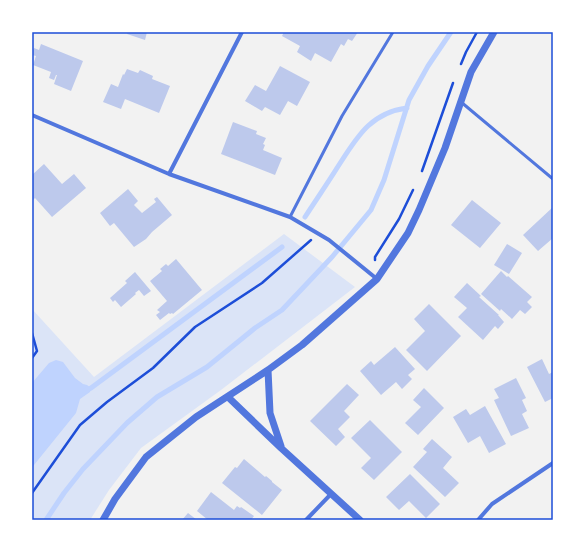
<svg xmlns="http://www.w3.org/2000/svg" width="585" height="552" viewBox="0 0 585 552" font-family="'Noto Sans',sans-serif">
<rect width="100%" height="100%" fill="#f2f2f2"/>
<path fill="#dbe4f7" d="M 284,234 L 355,287 L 221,390 L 141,448 L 109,490 L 90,520 L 32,520 L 32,309 L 94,377 Z"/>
<path fill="#bfd3fe" d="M 56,360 L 63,362 L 75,378 L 83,384 L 87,385 L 91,388 L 90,392 L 80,399 L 76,413 L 34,465 L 32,468 L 32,383 L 49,363 Z"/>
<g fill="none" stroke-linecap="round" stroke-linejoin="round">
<path stroke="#bfd3fe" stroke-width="5" d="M 305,217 C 316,200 327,184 337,168 C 356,139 369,113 407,108
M 85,391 L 91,388 L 282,247
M 46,520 L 64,493 L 83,469 L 127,423 L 157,397 L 207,367 L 255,328 L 282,310 L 332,257 L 371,210 L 384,180 L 409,100 L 428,66 L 451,32"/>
</g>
<path fill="#bdc9ec" d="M 128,32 L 147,32 L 145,40 L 127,34 Z
M 284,32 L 358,32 L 352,41 L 348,39 L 344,46 L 341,44 L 331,62 L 315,53 L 311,61 L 297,52 L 300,46 L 282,36 Z
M 41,44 L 83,61 L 71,91 L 54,84 L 57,75 L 56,75 L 54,80 L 49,78 L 51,72 L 33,65 L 36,56 L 32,55 L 32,52 L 34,48 L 39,50 Z
M 280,66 L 310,82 L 297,106 L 288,101 L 280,115 L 265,107 L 262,111 L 245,101 L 255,85 L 266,91 Z
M 127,69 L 138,73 L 140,70 L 153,76 L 152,79 L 170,86 L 159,113 L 125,99 L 121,109 L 103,102 L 111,84 L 118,87 L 123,74 L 124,75 Z
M 233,122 L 257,131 L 256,134 L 266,138 L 263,144 L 265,145 L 263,150 L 282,158 L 275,175 L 221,154 Z
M 44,164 L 62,184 L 74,174 L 86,188 L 52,217 L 35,198 L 32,201 L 32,175 Z
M 128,189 L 138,201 L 134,205 L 142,213 L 156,202 L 154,199 L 157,197 L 172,215 L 152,232 L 146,239 L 134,247 L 114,223 L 110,226 L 100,213 Z
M 472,200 L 501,223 L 480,248 L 451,225 Z
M 553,207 L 553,238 L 538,251 L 523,235 Z
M 507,244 L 522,253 L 509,274 L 494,265 Z
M 176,259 L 202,290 L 173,314 L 172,313 L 170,314 L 169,313 L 160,320 L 156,315 L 160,312 L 157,310 L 167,301 L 150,281 L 162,271 L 160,269 L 166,264 L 168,266 Z
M 501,271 L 507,277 L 508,276 L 532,297 L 527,302 L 532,307 L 525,314 L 520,310 L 512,319 L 501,309 L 500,311 L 481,294 Z
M 135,272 L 151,291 L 144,296 L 139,290 L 135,293 L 136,294 L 121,307 L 115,300 L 113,302 L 110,298 L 127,283 L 125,281 Z
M 467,283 L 481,296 L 479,297 L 499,315 L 498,315 L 504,322 L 498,329 L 495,326 L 483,340 L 458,317 L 467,308 L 454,297 Z
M 429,304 L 461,336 L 427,371 L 406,350 L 425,331 L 414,319 Z
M 395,347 L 415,369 L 408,375 L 412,379 L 402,389 L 396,382 L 381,395 L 360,371 L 371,361 L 374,365 Z
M 542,359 L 549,374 L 553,372 L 553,398 L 545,402 L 527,367 Z
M 516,378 L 526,398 L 522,400 L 527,411 L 522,414 L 529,428 L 511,436 L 494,400 L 499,398 L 494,389 Z
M 347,384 L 359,395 L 344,411 L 350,417 L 338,429 L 345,437 L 336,446 L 310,421 Z
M 424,388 L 444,408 L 418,435 L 405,423 L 421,407 L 413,400 Z
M 485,406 L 506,444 L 489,453 L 480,436 L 468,443 L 453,417 L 466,409 L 470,415 Z
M 370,420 L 402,452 L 374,480 L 361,468 L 371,458 L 351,438 Z
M 432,439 L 452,457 L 443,468 L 459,483 L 445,497 L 413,467 L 427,452 L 423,449 Z
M 244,459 L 265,477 L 266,476 L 272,481 L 272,482 L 282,490 L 262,515 L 222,483 L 235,467 L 237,468 Z
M 410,474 L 440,504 L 426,518 L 409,501 L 399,510 L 386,497 Z
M 211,492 L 234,510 L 237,506 L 240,508 L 241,507 L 254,516 L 251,520 L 208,520 L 197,511 Z
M 188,513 L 197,520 L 182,520 Z"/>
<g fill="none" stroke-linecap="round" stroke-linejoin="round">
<path stroke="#1d4ed8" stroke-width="2.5" d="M 461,64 L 466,52 L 477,32
M 422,171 L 453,83
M 375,260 L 375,257 L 399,219 L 413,190
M 32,333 L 37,351 L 32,358
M 32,493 L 80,425 L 107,402 L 153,368 L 195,327 L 262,283 L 311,240"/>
<path stroke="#5277de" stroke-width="3" d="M 461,102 L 553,179
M 290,217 L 342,116 L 393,32"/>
<path stroke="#5277de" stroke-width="4" d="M 32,115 L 169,174 L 290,217 L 329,240 L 377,279
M 169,174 L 242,32
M 306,520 L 331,494
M 478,520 L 492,504 L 553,463"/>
<path stroke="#5277de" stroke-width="7" d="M 268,370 L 270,413 L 281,446
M 228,397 L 281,448 L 360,520
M 103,520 L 115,499 L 146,457 L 196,417 L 268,370 L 302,345 L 377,279 L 408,233 L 419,210 L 445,148 L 471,72 L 494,32"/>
</g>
<rect width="585" height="552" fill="none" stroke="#ffffff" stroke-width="66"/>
<rect x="33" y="33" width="519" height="486" fill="none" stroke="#1d4ed8" stroke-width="1.5"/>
</svg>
